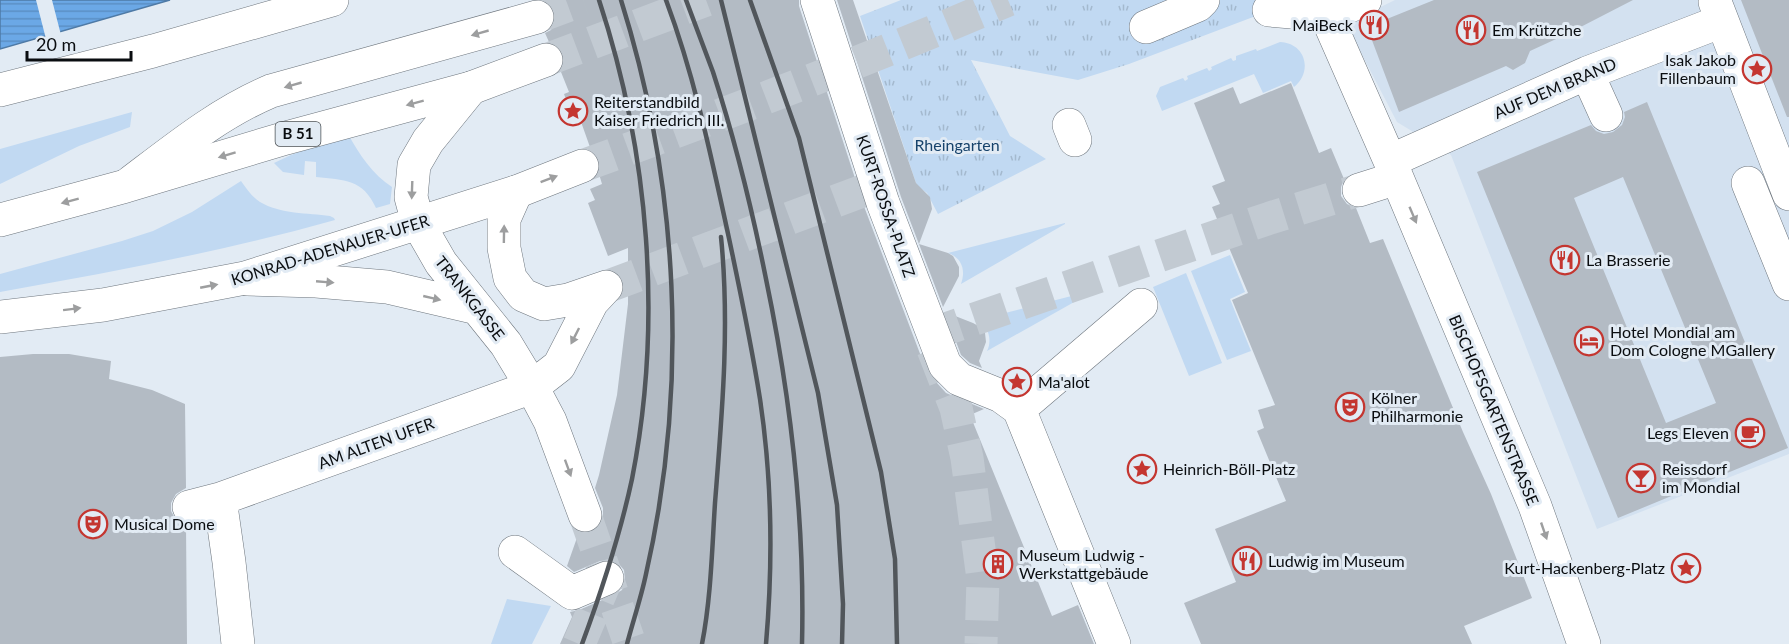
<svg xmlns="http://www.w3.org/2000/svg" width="1789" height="644" viewBox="0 0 1789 644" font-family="Lato,sans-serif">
<defs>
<pattern id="park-tufts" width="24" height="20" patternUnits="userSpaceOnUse" patternTransform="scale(1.5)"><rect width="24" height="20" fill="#c1d9f2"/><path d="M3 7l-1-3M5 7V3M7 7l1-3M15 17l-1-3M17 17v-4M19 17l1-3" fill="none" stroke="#a4b9ce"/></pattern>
<pattern id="water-rules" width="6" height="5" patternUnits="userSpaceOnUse" patternTransform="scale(1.5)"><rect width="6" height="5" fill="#6ba8e6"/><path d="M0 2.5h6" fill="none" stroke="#5b8fc4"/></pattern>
</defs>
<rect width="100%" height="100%" fill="#e2ebf4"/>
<path fill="#d3e1f0" d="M 1395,0 L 1789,0 L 1789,454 L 1597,529 L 1451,155 L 1397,122 L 1346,24 Z"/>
<path fill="#c1d9f2" d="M 1280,42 C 1306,43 1313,72 1294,87 L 1291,81 L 1263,93 L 1254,74 L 1162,111 L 1156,96 L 1160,87 L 1183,78 L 1185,81 L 1188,79 L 1187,76 L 1207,68 L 1209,71 L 1212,69 L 1211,67 L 1231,58 L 1233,61 L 1236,60 L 1236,56 L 1256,49 L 1257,51 Z
M 132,112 L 130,127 L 79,146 L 0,184 L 0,149 Z
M 348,134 C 359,154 373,175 392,187 L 390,204 L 376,208 C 363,179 344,180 316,177 L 316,162 L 305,161 L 304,175 L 283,172 L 274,163 L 291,155 Z
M 241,181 C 246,188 252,197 260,202 C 280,214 308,213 330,216 L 334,218 L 335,220 C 225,251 112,272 0,292 L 0,274 L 122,241 L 153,231 L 192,212 Z
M 1065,223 L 1065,224 L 961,284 C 966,270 962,258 948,253 Z
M 1230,255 L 1245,292 L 1230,299 L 1251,351 L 1227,360 L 1191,271 Z
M 1186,273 L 1222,363 L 1189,376 L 1153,287 Z
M 1091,291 L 1092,292 L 987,351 C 993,339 988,323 974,321 Z
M 507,599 L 551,606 L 532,644 L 491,644 Z"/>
<path fill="url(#park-tufts)" d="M 901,0 L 1365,0 L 1269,11 L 1129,64 L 1078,80 L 971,60 L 1010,136 L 1046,159 L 938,214 L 927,193 L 917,186 L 860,16 Z"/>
<path fill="url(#water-rules)" stroke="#4e7aa6" stroke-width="1.5" d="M 0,0 L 170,0 L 0,49 Z"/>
<path fill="#e2ebf4" d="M 36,0 L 52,0 L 61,35 L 46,39 Z"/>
<path fill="#b3bbc4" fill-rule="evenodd" d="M 544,0 L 799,0 L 799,6 L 865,209 L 927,372 L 946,393 L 984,409 L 970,415 L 1052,616 L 1078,605 L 1094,644 L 560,644 L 572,617 L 570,612 L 579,610 L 614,595 L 622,590 L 625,581 L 624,570 L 618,563 L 610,560 L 600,561 L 574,572 L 567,566 L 579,532 L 592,532 L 600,526 L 603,519 L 603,508 L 595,488 L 599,475 L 617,395 L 628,304 L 628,248 L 608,256 L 588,203 L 595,200 L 590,189 L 602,184 L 599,174 L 601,168 L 600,160 L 594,152 L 591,150 L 580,119 L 574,121 L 564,94 L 569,92 L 561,72 L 564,64 L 564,54 L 557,45 L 549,42 L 545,33 L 551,30 L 555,22 L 555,13 L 550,4 Z
M 837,0 L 853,0 L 916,183 L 930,197 L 932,209 L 919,244 L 948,253 L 953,256 L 959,267 L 959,276 L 943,307 L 901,197 Z
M 1434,0 L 1633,0 L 1567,34 L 1530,51 L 1525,63 L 1513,70 L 1506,66 L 1399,112 L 1367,27 Z
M 1741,0 L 1789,0 L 1789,117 L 1787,117 Z
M 1291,83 L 1319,153 L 1331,148 L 1344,179 L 1341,187 L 1341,196 L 1347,204 L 1356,208 L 1370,243 L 1383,239 L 1463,432 L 1491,494 L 1532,598 L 1464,626 L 1472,644 L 1201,644 L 1184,603 L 1236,582 L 1215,529 L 1286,501 L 1257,431 L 1264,428 L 1258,410 L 1275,405 L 1232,300 L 1248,293 L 1212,207 L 1220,204 L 1212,186 L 1225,181 L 1194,103 L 1233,87 L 1240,104 Z
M 1647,102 L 1788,448 L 1618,518 L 1477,172 L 1591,125 L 1596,131 L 1604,134 L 1613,132 L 1622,125 L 1625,117 L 1624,112 ZM 1623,177 L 1716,403 L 1666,423 L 1574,198 Z
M 945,312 L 973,323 L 982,328 L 985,333 L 986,342 L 979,361 L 982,368 L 970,363 L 961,355 Z
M 33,354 L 69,354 L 111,361 L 109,379 L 152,390 L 185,404 L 186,488 L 176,494 L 171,503 L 171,511 L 176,520 L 186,525 L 187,644 L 0,644 L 0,357 Z"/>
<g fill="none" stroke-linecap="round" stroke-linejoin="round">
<path stroke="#c2cad2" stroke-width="33" stroke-dasharray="33 16" stroke-linecap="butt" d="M 537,17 L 583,0
M 606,287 L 884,183
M 928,335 L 1270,218 L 1359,190
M 933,349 L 956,408 L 967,458 L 983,579 L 981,644
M 585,515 L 630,644
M 579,644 L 607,578"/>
<path stroke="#c2cad2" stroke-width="33" stroke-dasharray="33 16" stroke-linecap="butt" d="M 546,60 L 706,0
M 582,166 C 726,114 868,60 1008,0"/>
<g stroke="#6e767e" stroke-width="34">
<path id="minor" d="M 817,0 L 883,203 L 945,365 L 959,379 L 1001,396 L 1019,409 L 1114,644
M 1715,2 L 1789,194
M 1269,10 L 1326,15 L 1365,0
M 1326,15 L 1390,161 L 1535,506 L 1584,644
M 1146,27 L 1198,5 L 1203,0
M 1587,73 L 1606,115
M 471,88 L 428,141 L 414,165 L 411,197 L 418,223 L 441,263 L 506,344 L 532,387 L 550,421 L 585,515
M 0,90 L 153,51 L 332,0
M 1069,125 L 1075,140
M 1390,161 L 1587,73 L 1722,21
M 130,183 C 175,149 219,113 271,91 L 537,17
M 1748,183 L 1789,284
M 1359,190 L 1397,178
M 516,192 L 504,219 L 504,248 L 510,278 L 523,295 L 544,304 L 568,300 L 606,287
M 247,279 L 316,281 L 387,287 L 477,308
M 1019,409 L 1141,305
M 220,499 L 229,562 L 238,644
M 189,507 L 220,499 L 532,387 L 559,366 L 592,302 L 606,287
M 515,552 L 572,593 L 607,578"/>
</g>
<g stroke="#6e767e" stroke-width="34">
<path id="major" d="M 0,220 L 126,186 L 286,138 L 471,88 L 546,60
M 0,317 L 103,305 L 245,278 L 516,192 L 582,166"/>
</g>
<use href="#minor" stroke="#fff" stroke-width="33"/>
<use href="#major" stroke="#fff" stroke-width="33"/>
<path stroke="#51565b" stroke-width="4.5" d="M 621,0 C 679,185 689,385 646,574 C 641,598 633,621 627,644
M 666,0 C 694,75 710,151 727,229 C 739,285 751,342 760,399 C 772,479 773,563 766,644
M 686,0 C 695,24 704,48 713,72 C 735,140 752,209 766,279 C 791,399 805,521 802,644
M 721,0 L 818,393 L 837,505 L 843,604 L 842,644
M 750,0 L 799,138 L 881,472 L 895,559 L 897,644
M 582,644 C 602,590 620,535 632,479 C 663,322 649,152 599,0
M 702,644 C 711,598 712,549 715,503 C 722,414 730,326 721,237"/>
</g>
<defs><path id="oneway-solid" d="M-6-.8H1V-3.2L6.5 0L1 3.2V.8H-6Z" transform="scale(1.5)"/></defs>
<g fill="#9d9e9f">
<use href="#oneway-solid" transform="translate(480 33) rotate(164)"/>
<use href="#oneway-solid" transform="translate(293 85) rotate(164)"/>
<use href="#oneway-solid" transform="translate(415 103) rotate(165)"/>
<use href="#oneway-solid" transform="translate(227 155) rotate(163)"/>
<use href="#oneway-solid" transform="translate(549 179) rotate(-21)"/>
<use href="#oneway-solid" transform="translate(412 190) rotate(92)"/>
<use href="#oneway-solid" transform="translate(70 201) rotate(165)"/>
<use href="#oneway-solid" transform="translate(1413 215) rotate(67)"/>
<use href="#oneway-solid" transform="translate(504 234) rotate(-89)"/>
<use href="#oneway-solid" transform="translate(325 282) rotate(5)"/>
<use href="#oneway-solid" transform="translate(209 286) rotate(-11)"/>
<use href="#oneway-solid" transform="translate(432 298) rotate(13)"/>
<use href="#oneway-solid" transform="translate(72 309) rotate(-7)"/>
<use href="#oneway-solid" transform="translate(575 336) rotate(117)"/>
<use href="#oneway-solid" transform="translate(568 468) rotate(70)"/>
<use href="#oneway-solid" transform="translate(1544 531) rotate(71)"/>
</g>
<defs>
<g id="restaurant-ring" transform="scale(1.5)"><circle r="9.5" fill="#e2ebf4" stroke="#c43630" stroke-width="1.5"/><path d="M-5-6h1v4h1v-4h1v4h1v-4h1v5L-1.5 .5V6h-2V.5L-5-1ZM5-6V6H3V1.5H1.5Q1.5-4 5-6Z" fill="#c43630"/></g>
<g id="sight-ring" transform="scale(1.5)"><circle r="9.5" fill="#e2ebf4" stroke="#c43630" stroke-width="1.5"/><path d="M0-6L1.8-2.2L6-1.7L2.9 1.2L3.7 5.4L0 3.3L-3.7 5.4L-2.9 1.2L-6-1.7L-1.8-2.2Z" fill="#c43630"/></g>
<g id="hotel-ring" transform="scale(1.5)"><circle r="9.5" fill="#e2ebf4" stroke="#c43630" stroke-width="1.5"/><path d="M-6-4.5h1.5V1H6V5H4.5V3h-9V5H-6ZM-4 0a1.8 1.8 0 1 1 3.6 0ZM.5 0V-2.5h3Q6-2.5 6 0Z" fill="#c43630"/></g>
<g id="theatre-ring" transform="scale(1.5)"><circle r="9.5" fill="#e2ebf4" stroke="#c43630" stroke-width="1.5"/><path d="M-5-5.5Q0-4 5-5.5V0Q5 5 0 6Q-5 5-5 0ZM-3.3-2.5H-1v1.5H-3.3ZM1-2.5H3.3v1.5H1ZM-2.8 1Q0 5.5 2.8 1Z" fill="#c43630"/></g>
<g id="cafe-ring" transform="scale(1.5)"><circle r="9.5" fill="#e2ebf4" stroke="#c43630" stroke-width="1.5"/><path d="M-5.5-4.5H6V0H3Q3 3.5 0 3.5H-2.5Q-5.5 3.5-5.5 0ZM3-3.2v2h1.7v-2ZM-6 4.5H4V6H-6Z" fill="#c43630"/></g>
<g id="bar-ring" transform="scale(1.5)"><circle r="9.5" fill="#e2ebf4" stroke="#c43630" stroke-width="1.5"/><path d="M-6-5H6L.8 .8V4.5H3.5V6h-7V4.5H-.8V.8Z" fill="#c43630"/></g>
<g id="building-ring" transform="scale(1.5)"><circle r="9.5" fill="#e2ebf4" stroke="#c43630" stroke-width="1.5"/><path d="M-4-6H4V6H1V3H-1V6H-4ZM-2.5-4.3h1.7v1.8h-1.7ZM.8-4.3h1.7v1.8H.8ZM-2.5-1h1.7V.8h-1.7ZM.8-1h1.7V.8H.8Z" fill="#c43630"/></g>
</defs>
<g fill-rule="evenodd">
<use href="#restaurant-ring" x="1374" y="25"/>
<use href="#restaurant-ring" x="1471" y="30"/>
<use href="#sight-ring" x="1757" y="69"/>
<use href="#sight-ring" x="573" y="111"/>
<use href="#restaurant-ring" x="1565" y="260"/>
<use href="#hotel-ring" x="1589" y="341"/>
<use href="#sight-ring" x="1017" y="382"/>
<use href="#theatre-ring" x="1350" y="407"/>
<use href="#cafe-ring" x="1750" y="433"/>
<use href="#sight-ring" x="1142" y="469"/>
<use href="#bar-ring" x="1641" y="478"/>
<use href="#theatre-ring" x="93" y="524"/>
<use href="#restaurant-ring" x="1247" y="561"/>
<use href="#building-ring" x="998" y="564"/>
<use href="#sight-ring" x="1686" y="568"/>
</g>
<g text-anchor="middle" stroke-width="6" stroke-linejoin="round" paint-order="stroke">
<rect fill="#e2ebf4" stroke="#4b5054" stroke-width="1.5" x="275.5" y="122" width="45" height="24" rx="4.5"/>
<g font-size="15" font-weight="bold" fill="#0a0d10">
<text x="298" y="139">B 51</text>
</g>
<g font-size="16" fill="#0a0d10" stroke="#e2ebf4" text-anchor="start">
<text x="1353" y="31" text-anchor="end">MaiBeck</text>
<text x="1492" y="36">Em Krützche</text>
<text x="1736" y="66" text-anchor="end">Isak Jakob<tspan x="1736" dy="18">Fillenbaum</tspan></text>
<text x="594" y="108">Reiterstandbild<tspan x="594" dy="18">Kaiser Friedrich III.</tspan></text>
<text x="1586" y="266">La Brasserie</text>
<text x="1610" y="338">Hotel Mondial am<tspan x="1610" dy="18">Dom Cologne MGallery</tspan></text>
<text x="1038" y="388">Ma'alot</text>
<text x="1371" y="404">Kölner<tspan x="1371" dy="18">Philharmonie</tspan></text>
<text x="1729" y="439" text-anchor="end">Legs Eleven</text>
<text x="1163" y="475">Heinrich-Böll-Platz</text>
<text x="1662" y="475">Reissdorf<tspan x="1662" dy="18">im Mondial</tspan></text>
<text x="114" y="530">Musical Dome</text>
<text x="1019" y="561">Museum Ludwig -<tspan x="1019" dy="18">Werkstattgebäude</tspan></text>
<text x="1268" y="567">Ludwig im Museum</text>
<text x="1665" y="574" text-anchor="end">Kurt-Hackenberg-Platz</text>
</g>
<g font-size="16" fill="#0a0d10" stroke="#e2ebf4">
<text transform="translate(1555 88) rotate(-23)" y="6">AUF DEM BRAND</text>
<text transform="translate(886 206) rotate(71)" y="6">KURT-ROSSA-PLATZ</text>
<text transform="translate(330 250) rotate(-17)" y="6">KONRAD-ADENAUER-UFER</text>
<text transform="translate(470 298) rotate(52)" y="6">TRANKGASSE</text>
<text transform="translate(1494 410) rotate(67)" y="6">BISCHOFSGARTENSTRASSE</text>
<text transform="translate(376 443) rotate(-20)" y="6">AM ALTEN UFER</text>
</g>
<g font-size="16" fill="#17436b" stroke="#e2ebf4">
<text x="957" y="151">Rheingarten</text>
</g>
</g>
<path d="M27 51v9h104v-9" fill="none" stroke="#0a0d10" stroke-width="3"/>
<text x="36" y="51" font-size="18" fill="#0a0d10" stroke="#e2ebf4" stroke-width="4.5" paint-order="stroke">20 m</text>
</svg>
